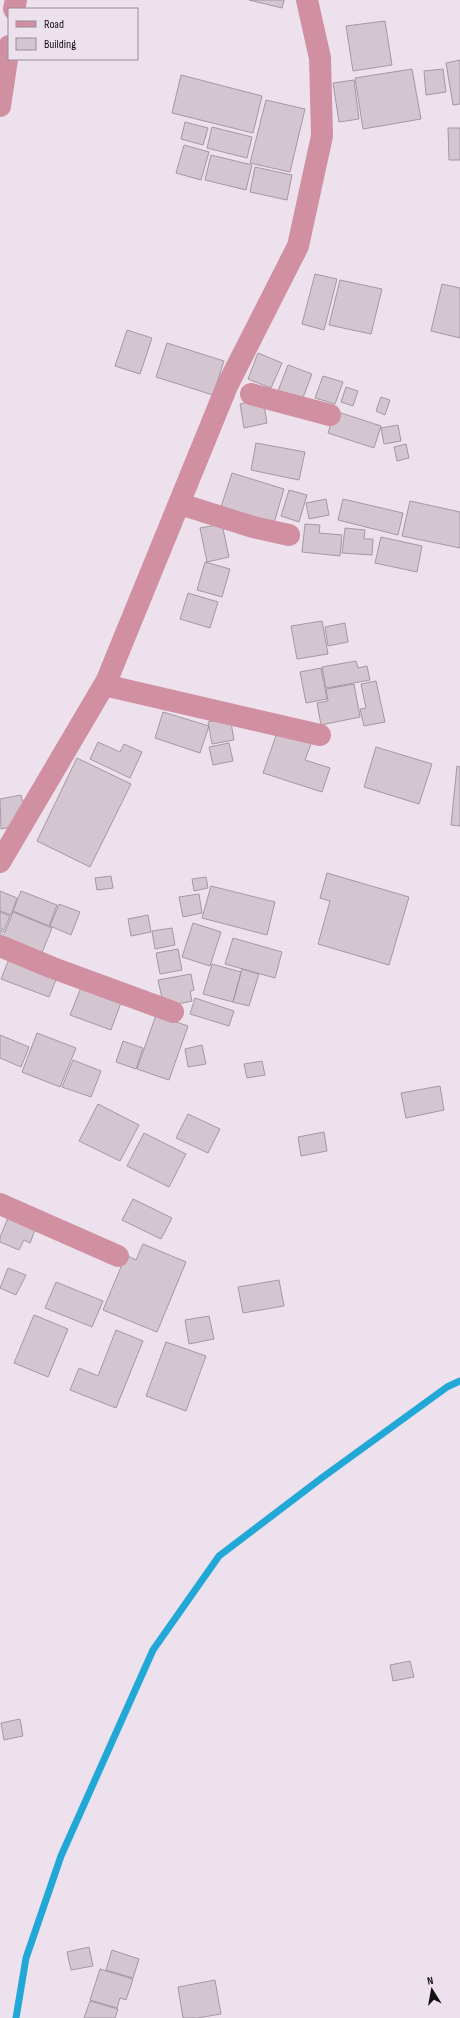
<svg xmlns="http://www.w3.org/2000/svg" width="460" height="2018" viewBox="0 0 460 2018" font-family="'Sofia Sans Condensed',sans-serif">
<rect width="100%" height="100%" fill="#ede1ee"/>
<g fill="none" stroke-linecap="round" stroke-linejoin="round">
<path stroke="#22a8d7" stroke-width="7" d="M 16,2018 L 26,1958 L 61,1856 L 153,1650 L 219,1556 L 323,1477 L 447,1387 L 460,1381"/>
</g>
<path fill="#d4c6d1" stroke="#a598a2" d="M 249,0 L 284,0 L 282,8 Z
M 385,21 L 392,65 L 353,71 L 346,26 Z
M 460,60 L 460,104 L 453,105 L 446,63 Z
M 412,69 L 421,119 L 363,129 L 355,78 Z
M 443,69 L 446,92 L 426,95 L 424,71 Z
M 181,75 L 262,96 L 253,133 L 172,113 Z
M 354,80 L 359,119 L 339,122 L 333,83 Z
M 266,100 L 305,109 L 290,172 L 250,163 Z
M 185,122 L 208,128 L 203,145 L 181,139 Z
M 212,127 L 252,137 L 247,158 L 207,148 Z
M 448,128 L 460,128 L 460,160 L 449,160 Z
M 184,145 L 209,152 L 201,180 L 176,173 Z
M 211,155 L 252,165 L 246,190 L 205,180 Z
M 255,167 L 292,175 L 287,200 L 250,192 Z
M 315,274 L 337,279 L 324,330 L 302,324 Z
M 340,280 L 382,289 L 371,334 L 329,325 Z
M 442,284 L 460,288 L 460,338 L 431,331 Z
M 127,330 L 152,338 L 140,374 L 115,366 Z
M 167,343 L 224,361 L 213,395 L 156,377 Z
M 258,353 L 282,363 L 271,388 L 248,379 Z
M 288,365 L 312,374 L 302,400 L 278,391 Z
M 323,376 L 343,382 L 335,404 L 315,398 Z
M 346,387 L 358,391 L 353,406 L 341,402 Z
M 381,397 L 390,400 L 385,415 L 376,411 Z
M 263,399 L 267,423 L 244,428 L 240,404 Z
M 335,411 L 381,426 L 374,448 L 328,433 Z
M 398,425 L 401,441 L 384,444 L 381,428 Z
M 256,443 L 305,452 L 299,480 L 251,470 Z
M 406,444 L 409,458 L 397,461 L 394,447 Z
M 232,473 L 284,489 L 274,523 L 221,507 Z
M 289,490 L 307,495 L 299,522 L 281,516 Z
M 326,499 L 329,515 L 309,519 L 306,503 Z
M 343,499 L 403,513 L 398,535 L 338,520 Z
M 410,501 L 460,512 L 460,548 L 402,536 Z
M 222,524 L 229,557 L 207,562 L 200,528 Z
M 305,524 L 320,525 L 319,533 L 342,535 L 340,556 L 302,552 Z
M 345,528 L 365,530 L 364,539 L 373,539 L 372,555 L 342,553 Z
M 381,537 L 422,546 L 417,572 L 375,563 Z
M 205,562 L 230,569 L 222,597 L 197,590 Z
M 188,593 L 218,602 L 210,628 L 180,619 Z
M 322,621 L 328,654 L 297,659 L 291,626 Z
M 345,623 L 348,642 L 328,646 L 325,627 Z
M 356,661 L 358,668 L 367,666 L 370,680 L 326,688 L 322,667 Z
M 321,668 L 327,699 L 306,703 L 300,672 Z
M 376,681 L 385,722 L 364,726 L 360,709 L 366,708 L 361,684 Z
M 354,684 L 360,717 L 321,725 L 317,703 L 328,701 L 326,689 Z
M 163,712 L 209,726 L 200,753 L 155,738 Z
M 230,717 L 234,740 L 212,744 L 208,722 Z
M 278,730 L 312,741 L 305,760 L 330,768 L 322,792 L 263,773 Z
M 98,742 L 120,752 L 124,744 L 142,752 L 130,778 L 90,759 Z
M 229,743 L 233,761 L 213,765 L 209,747 Z
M 376,747 L 432,764 L 419,804 L 364,787 Z
M 77,758 L 131,784 L 90,867 L 37,841 Z
M 457,766 L 460,767 L 460,826 L 451,825 Z
M 21,795 L 25,810 L 17,812 L 20,825 L 1,829 L 0,799 Z
M 327,873 L 409,897 L 389,965 L 318,944 L 330,901 L 320,898 Z
M 111,876 L 113,888 L 97,890 L 95,878 Z
M 206,877 L 208,888 L 194,891 L 192,879 Z
M 211,886 L 275,902 L 267,935 L 202,918 Z
M 0,891 L 17,898 L 11,915 L 0,911 Z
M 21,891 L 57,905 L 49,926 L 13,911 Z
M 199,894 L 202,913 L 183,917 L 179,897 Z
M 59,904 L 80,912 L 71,935 L 50,926 Z
M 0,912 L 10,916 L 4,930 L 0,928 Z
M 13,912 L 52,928 L 39,960 L 0,944 L 0,930 L 5,932 Z
M 148,915 L 151,932 L 131,936 L 128,919 Z
M 193,923 L 221,932 L 210,966 L 182,957 Z
M 172,928 L 175,945 L 155,949 L 152,931 Z
M 233,938 L 282,952 L 275,978 L 225,964 Z
M 178,949 L 182,970 L 160,974 L 156,953 Z
M 11,954 L 59,972 L 49,997 L 1,979 Z
M 212,964 L 241,972 L 233,1002 L 203,994 Z
M 242,969 L 259,974 L 249,1006 L 233,1002 Z
M 191,974 L 194,990 L 190,991 L 192,1001 L 164,1007 L 158,980 Z
M 82,985 L 122,1000 L 111,1030 L 70,1015 Z
M 195,998 L 234,1011 L 229,1026 L 190,1014 Z
M 156,1015 L 188,1026 L 169,1080 L 137,1069 Z
M 37,1033 L 76,1048 L 60,1087 L 22,1072 Z
M 0,1035 L 29,1047 L 21,1067 L 0,1058 Z
M 123,1041 L 143,1048 L 136,1069 L 116,1062 Z
M 202,1045 L 206,1064 L 188,1067 L 185,1049 Z
M 73,1060 L 101,1071 L 91,1097 L 62,1087 Z
M 262,1061 L 265,1075 L 247,1078 L 244,1064 Z
M 440,1086 L 444,1110 L 406,1118 L 401,1093 Z
M 98,1104 L 139,1125 L 120,1161 L 79,1141 Z
M 188,1114 L 220,1129 L 208,1153 L 176,1138 Z
M 324,1132 L 327,1151 L 301,1156 L 298,1137 Z
M 144,1133 L 186,1154 L 169,1187 L 127,1166 Z
M 133,1199 L 172,1218 L 161,1239 L 122,1220 Z
M 8,1218 L 35,1230 L 30,1243 L 24,1240 L 19,1250 L 0,1242 L 0,1237 Z
M 143,1244 L 186,1262 L 157,1332 L 103,1310 L 126,1255 L 136,1260 Z
M 8,1268 L 26,1275 L 16,1295 L 0,1288 Z
M 279,1280 L 284,1306 L 243,1313 L 238,1287 Z
M 56,1282 L 103,1301 L 92,1327 L 45,1308 Z
M 34,1315 L 68,1329 L 48,1377 L 14,1363 Z
M 209,1316 L 214,1339 L 189,1344 L 185,1320 Z
M 116,1330 L 143,1341 L 116,1408 L 70,1390 L 79,1368 L 98,1376 Z
M 166,1342 L 206,1356 L 186,1411 L 146,1396 Z
M 410,1661 L 414,1677 L 393,1681 L 390,1665 Z
M 20,1719 L 23,1736 L 4,1740 L 1,1723 Z
M 89,1947 L 93,1966 L 71,1970 L 67,1952 Z
M 112,1950 L 139,1959 L 133,1978 L 106,1970 Z
M 100,1969 L 133,1979 L 126,2000 L 120,1998 L 117,2008 L 90,2000 Z
M 215,1980 L 221,2014 L 197,2018 L 183,2018 L 178,1987 Z
M 90,2001 L 118,2009 L 115,2018 L 84,2018 Z"/>
<g fill="none" stroke-linecap="round" stroke-linejoin="round">
<path stroke="#d18fa2" stroke-width="22" d="M 14,9 L 16,0
M 0,106 L 9,46
M 251,394 L 330,415
M 180,504 L 253,527 L 289,535
M 104,685 L 320,735
M 0,862 L 107,680 L 227,386 L 298,246 L 322,136 L 320,58 L 307,0
M 0,946 L 53,968 L 173,1012
M 0,1204 L 118,1256"/>
</g>
<rect x="8" y="8" width="130" height="52" fill="#ede1ee" stroke="#968d97"/>
<rect x="16" y="21" width="20" height="6" fill="#d18fa2" stroke="#968d97"/>
<text x="44" y="28" font-size="12" fill="#131014">Road</text>
<rect x="16" y="38" width="20" height="12" fill="#d4c6d1" stroke="#968d97"/>
<text x="44" y="48" font-size="12" fill="#131014">Building</text>
<g transform="translate(432 1990) rotate(349)" stroke="#ede1ee" stroke-width="3" paint-order="stroke">
<path d="M0-3L7 15L0 10L-7 15Z" fill="#131014"/>
<text y="-6" font-size="11" font-weight="bold" text-anchor="middle" fill="#131014">N</text>
</g>
</svg>
